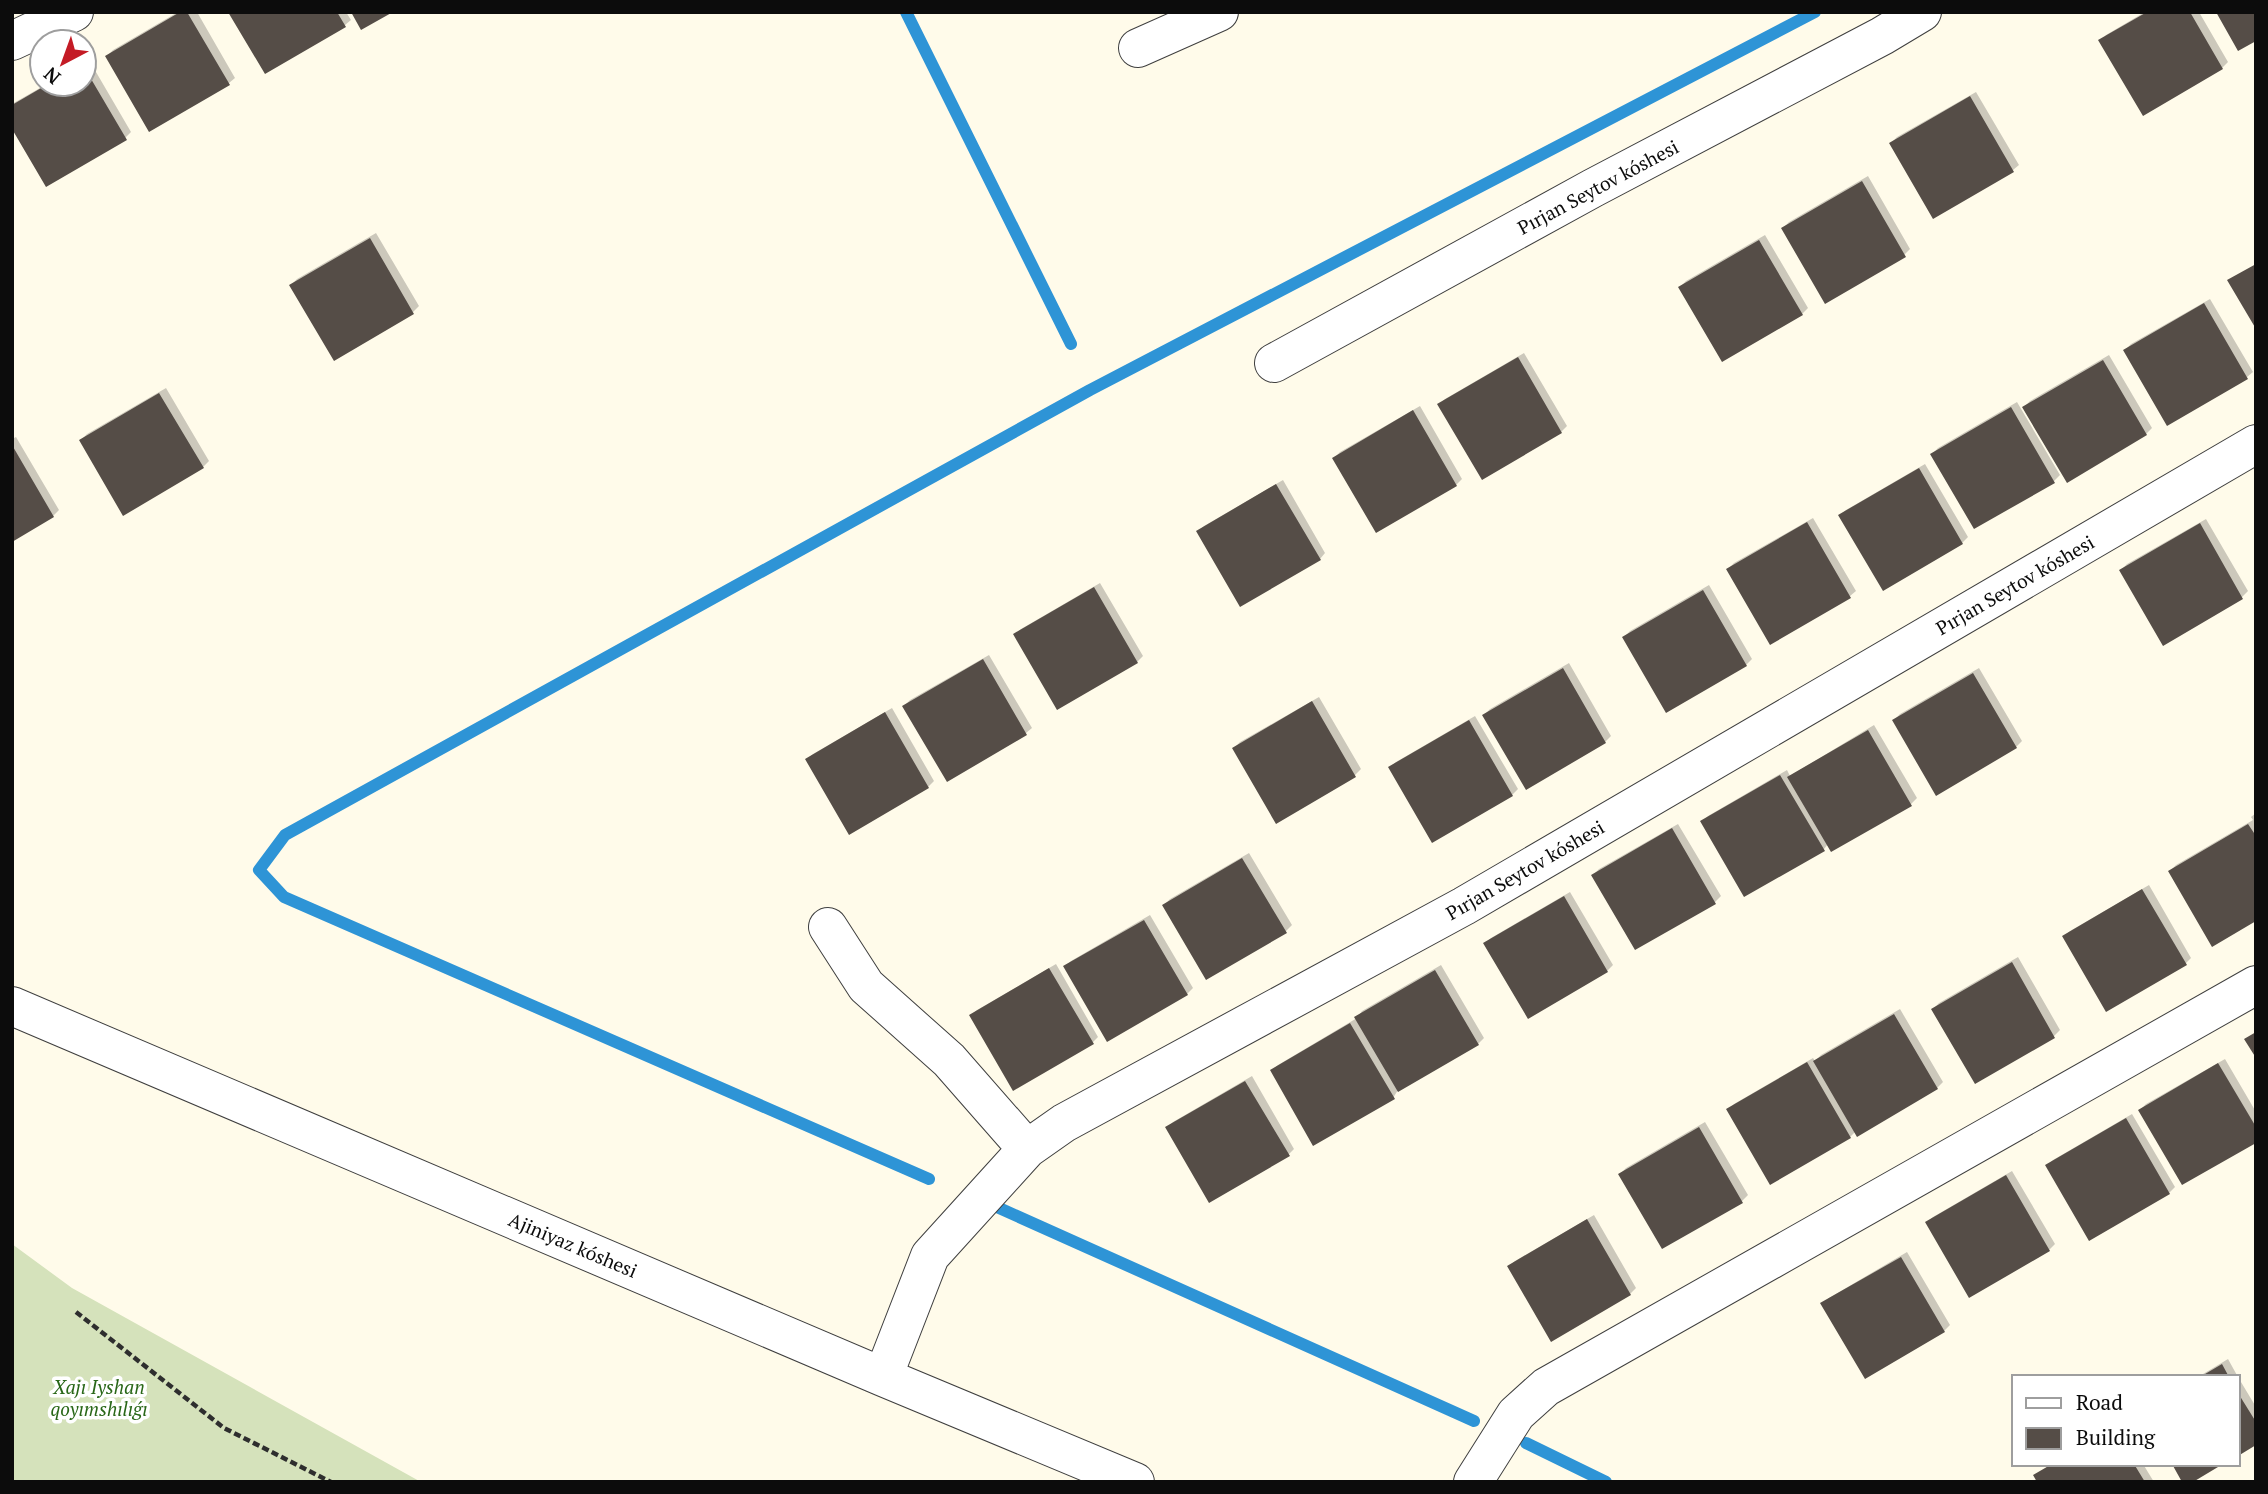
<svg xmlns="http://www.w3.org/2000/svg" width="2268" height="1494" viewBox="0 0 2268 1494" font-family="'PT Serif',serif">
<rect width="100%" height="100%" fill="#fffbea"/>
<path fill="#d5e2bb" d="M 12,1244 L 72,1288 L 421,1482 L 12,1482 Z"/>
<path fill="#0003" d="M 178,12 L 197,12 L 235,78 L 229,83 L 107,56 L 113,50 Z
M 231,12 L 346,12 L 351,20 L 345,25 Z
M 2145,12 L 2199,12 L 2228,62 L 2222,68 L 2101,41 L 2106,35 Z
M 89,60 L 131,132 L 125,138 L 12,125 L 12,104 L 47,84 L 84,84 L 84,62 Z
M 1976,92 L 2019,165 L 2013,170 L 1891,143 L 1897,137 Z
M 1868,176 L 1910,249 L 1904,255 L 1783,228 L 1789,222 Z
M 376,233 L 419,306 L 413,312 L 291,285 L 297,279 Z
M 1765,235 L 1808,308 L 1802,314 L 1680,287 L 1686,281 Z
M 2210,299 L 2253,372 L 2247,377 L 2125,350 L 2131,344 Z
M 1524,353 L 1567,426 L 1561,432 L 1440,404 L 1445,399 Z
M 2109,355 L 2152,428 L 2146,434 L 2024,407 L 2030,401 Z
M 166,388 L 209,461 L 203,467 L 81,440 L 87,434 Z
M 2017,402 L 2060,475 L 2054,481 L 1932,454 L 1938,448 Z
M 1420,406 L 1462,479 L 1456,485 L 1377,531 L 1334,458 L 1340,452 Z
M 16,437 L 59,510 L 53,516 L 12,540 L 12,439 Z
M 1925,464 L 1968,537 L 1962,543 L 1840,515 L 1846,510 Z
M 1283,480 L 1325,553 L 1320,559 L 1198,532 L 1204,526 Z
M 1813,518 L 1856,591 L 1850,596 L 1728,569 L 1734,563 Z
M 2206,519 L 2248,591 L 2242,597 L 2164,643 L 2121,570 L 2127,564 Z
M 1100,583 L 1143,656 L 1137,662 L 1015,634 L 1021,629 Z
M 1709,585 L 1752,659 L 1746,665 L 1624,637 L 1630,631 Z
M 989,655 L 1032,728 L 1026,733 L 904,706 L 910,700 Z
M 1569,663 L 1611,736 L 1605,742 L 1527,788 L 1484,715 L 1490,709 Z
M 1979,668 L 2022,741 L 2016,747 L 1894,720 L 1900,714 Z
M 1319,697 L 1361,769 L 1355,775 L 1277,822 L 1234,748 L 1240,742 Z
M 892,708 L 934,781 L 928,787 L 849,832 L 807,759 L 813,754 Z
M 1475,716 L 1518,789 L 1512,795 L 1390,767 L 1396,762 Z
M 1874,725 L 1917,798 L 1911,804 L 1828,844 L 1824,849 L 1702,822 L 1708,816 L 1787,770 L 1790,776 Z
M 2256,813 L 2256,919 L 2170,871 L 2176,865 L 2253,820 L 2251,817 Z
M 1678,824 L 1721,896 L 1715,902 L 1593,875 L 1599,869 Z
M 1249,853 L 1292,925 L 1286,931 L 1164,905 L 1170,899 Z
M 2149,885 L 2191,958 L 2185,964 L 2064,936 L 2070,931 Z
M 1570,892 L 1613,965 L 1607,971 L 1485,944 L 1491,938 Z
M 1150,915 L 1193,988 L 1187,994 L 1065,966 L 1071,961 Z
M 2018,957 L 2060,1030 L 2054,1036 L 1976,1082 L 1933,1009 L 1939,1003 Z
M 1056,964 L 1098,1037 L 1093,1042 L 971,1015 L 977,1010 Z
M 1441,965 L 1484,1038 L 1478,1044 L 1398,1090 L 1393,1098 L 1272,1070 L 1278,1065 L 1357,1018 L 1362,1011 Z
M 1900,1009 L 1943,1082 L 1937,1088 L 1856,1131 L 1850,1137 L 1729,1110 L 1734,1104 L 1813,1058 L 1815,1061 L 1821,1055 Z
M 2225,1059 L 2256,1112 L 2256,1141 L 2140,1110 L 2146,1104 Z
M 1252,1076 L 1294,1149 L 1288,1155 L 1167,1128 L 1173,1122 Z
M 2132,1114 L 2175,1187 L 2169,1193 L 2047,1166 L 2053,1160 Z
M 1705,1122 L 1748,1195 L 1742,1201 L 1663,1247 L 1620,1174 L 1626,1168 Z
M 2012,1171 L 2055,1244 L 2049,1250 L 1927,1222 L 1933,1217 Z
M 1594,1215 L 1636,1288 L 1630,1294 L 1551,1339 L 1509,1266 L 1515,1261 Z
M 1907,1252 L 1950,1325 L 1944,1331 L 1823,1304 L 1829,1298 Z
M 2228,1359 L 2238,1377 L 2198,1377 Z
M 2238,1377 L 2256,1407 L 2256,1443 L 2238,1454 Z
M 2051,1464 L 2143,1464 L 2154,1482 L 2039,1482 L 2035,1476 Z"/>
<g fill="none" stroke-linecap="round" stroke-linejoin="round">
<path stroke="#2e94d6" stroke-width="12" d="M 906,12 L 1071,344
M 929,1179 L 284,897 L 259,870 L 285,835 L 1090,390 L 1815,12
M 988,1203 L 1474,1421
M 1526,1443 L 1606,1482"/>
</g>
<path fill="#554d47" d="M 180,12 L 187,12 L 230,85 L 149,132 L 105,56 Z
M 228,12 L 337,12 L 346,27 L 265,74 Z
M 351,12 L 393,12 L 361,30 Z
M 2147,12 L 2190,12 L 2223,69 L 2143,116 L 2098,40 Z
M 2216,12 L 2256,12 L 2256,41 L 2238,51 Z
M 84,67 L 127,140 L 46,187 L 12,129 L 12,105 L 48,84 L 84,84 Z
M 1970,96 L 2014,172 L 1933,219 L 1889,143 Z
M 1862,181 L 1906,257 L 1825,304 L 1781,228 Z
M 370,238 L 414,314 L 334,361 L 289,285 Z
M 1759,240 L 1803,315 L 1722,362 L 1678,287 Z
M 2256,264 L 2256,329 L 2227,280 Z
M 2204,303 L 2248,379 L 2167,426 L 2123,350 Z
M 1518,357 L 1562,433 L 1482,480 L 1437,404 Z
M 2103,360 L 2147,435 L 2067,483 L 2022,407 Z
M 159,393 L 204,468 L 123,516 L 79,440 Z
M 2011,407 L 2055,483 L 1974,529 L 1930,454 Z
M 1413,410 L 1457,486 L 1376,533 L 1332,458 Z
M 12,445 L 54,517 L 12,542 Z
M 1919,468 L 1963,544 L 1883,591 L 1838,515 Z
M 1276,484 L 1321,560 L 1240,607 L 1196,531 Z
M 1807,522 L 1851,598 L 1770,645 L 1726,569 Z
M 2200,523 L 2243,599 L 2163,646 L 2119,570 Z
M 1094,587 L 1138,663 L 1057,710 L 1013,634 Z
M 1703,590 L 1747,666 L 1666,713 L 1622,637 Z
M 983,659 L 1027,735 L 947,782 L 902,706 Z
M 1563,668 L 1606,743 L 1526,790 L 1482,715 Z
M 1973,673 L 2017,748 L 1936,796 L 1892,720 Z
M 1312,701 L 1356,777 L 1276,824 L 1232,748 Z
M 885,712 L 929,788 L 849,835 L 805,759 Z
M 1469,720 L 1513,796 L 1432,843 L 1388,767 Z
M 1868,730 L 1912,806 L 1831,852 L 1787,777 Z
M 1780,775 L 1825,851 L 1744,897 L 1700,821 Z
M 2248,824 L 2256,836 L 2256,921 L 2212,947 L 2168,871 Z
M 1672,828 L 1716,904 L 1635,950 L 1591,875 Z
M 1242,858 L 1287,933 L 1206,980 L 1162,905 Z
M 2142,889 L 2187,965 L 2106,1012 L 2062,936 Z
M 1564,896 L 1608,972 L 1528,1019 L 1483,943 Z
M 1144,920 L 1188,995 L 1107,1042 L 1063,966 Z
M 2012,962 L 2055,1038 L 1975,1084 L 1931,1009 Z
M 1049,968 L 1094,1044 L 1013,1091 L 969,1015 Z
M 1435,970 L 1479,1045 L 1398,1092 L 1354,1017 Z
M 1894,1014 L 1938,1089 L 1857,1137 L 1813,1061 Z
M 1350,1023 L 1395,1099 L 1313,1146 L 1270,1070 Z
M 2256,1032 L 2256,1058 L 2244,1039 Z
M 1807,1062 L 1851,1138 L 1770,1185 L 1726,1109 Z
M 2218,1063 L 2256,1127 L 2256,1143 L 2182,1185 L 2138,1110 Z
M 1245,1081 L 1290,1156 L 1209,1203 L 1165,1127 Z
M 2126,1118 L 2170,1194 L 2089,1241 L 2045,1165 Z
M 1699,1127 L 1743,1203 L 1662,1249 L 1618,1174 Z
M 2006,1175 L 2050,1251 L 1969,1298 L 1925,1222 Z
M 1587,1219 L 1631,1295 L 1551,1342 L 1507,1266 Z
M 1901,1257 L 1945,1332 L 1865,1379 L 1820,1303 Z
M 2222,1364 L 2229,1377 L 2200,1377 Z
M 2238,1393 L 2256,1422 L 2256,1445 L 2238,1456 Z
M 2052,1464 L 2134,1464 L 2145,1482 L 2037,1482 L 2033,1475 Z
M 2172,1464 L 2223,1464 L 2193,1482 L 2182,1482 Z"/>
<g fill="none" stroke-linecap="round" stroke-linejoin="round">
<g stroke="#3f3f3f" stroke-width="40">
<path id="minor" d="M 12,41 L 74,12
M 1138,48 L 1219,12
M 1274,363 L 1593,188 L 1882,36 L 1922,12
M 828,927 L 866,986 L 949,1060 L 1027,1149
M 12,1006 L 883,1377 L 1135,1482
M 883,1377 L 930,1256 L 1027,1149 L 1064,1123 L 1464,906 L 2256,444
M 1473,1482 L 1516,1414 L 1546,1387 L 2256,985"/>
</g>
<path stroke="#2e2e2e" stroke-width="4.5" stroke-dasharray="7 3.5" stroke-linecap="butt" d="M 76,1312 L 224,1428 L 331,1482"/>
<use href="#minor" stroke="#fff" stroke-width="38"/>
</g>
<g text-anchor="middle" stroke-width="7" stroke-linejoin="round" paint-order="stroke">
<g font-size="19" fill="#0c0c0c" stroke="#fff">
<text transform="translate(1598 187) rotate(-28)" y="7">Pırjan Seytov kóshesi</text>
<text transform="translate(2015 585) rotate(-30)" y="7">Pırjan Seytov kóshesi</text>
<text transform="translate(1525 870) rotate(-30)" y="7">Pırjan Seytov kóshesi</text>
<text transform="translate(573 1245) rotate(23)" y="7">Ajiniyaz kóshesi</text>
</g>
<g font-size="19" font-style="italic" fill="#296718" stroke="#fff">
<text x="99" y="1394">Xajı Iyshan<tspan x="99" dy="22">qoyımshılıǵı</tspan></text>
</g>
</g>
<rect width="2268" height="1494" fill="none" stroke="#0c0c0c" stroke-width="28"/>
<rect x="2012" y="1375" width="228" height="91" fill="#ffffff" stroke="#9e9e9e" stroke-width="2"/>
<rect x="2026" y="1398" width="35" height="10" fill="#ffffff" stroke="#9e9e9e" stroke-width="2"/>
<text x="2076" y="1410" font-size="21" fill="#0c0c0c">Road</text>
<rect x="2026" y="1428" width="35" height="21" fill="#554d47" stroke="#9e9e9e" stroke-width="2"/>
<text x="2076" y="1445" font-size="21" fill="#0c0c0c">Building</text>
<g transform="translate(63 63) rotate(221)"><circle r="33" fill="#ffffff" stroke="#9e9e9e" stroke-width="2"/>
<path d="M0-5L12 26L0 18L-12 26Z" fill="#c41b25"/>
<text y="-10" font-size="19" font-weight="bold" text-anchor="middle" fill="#0c0c0c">N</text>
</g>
</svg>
